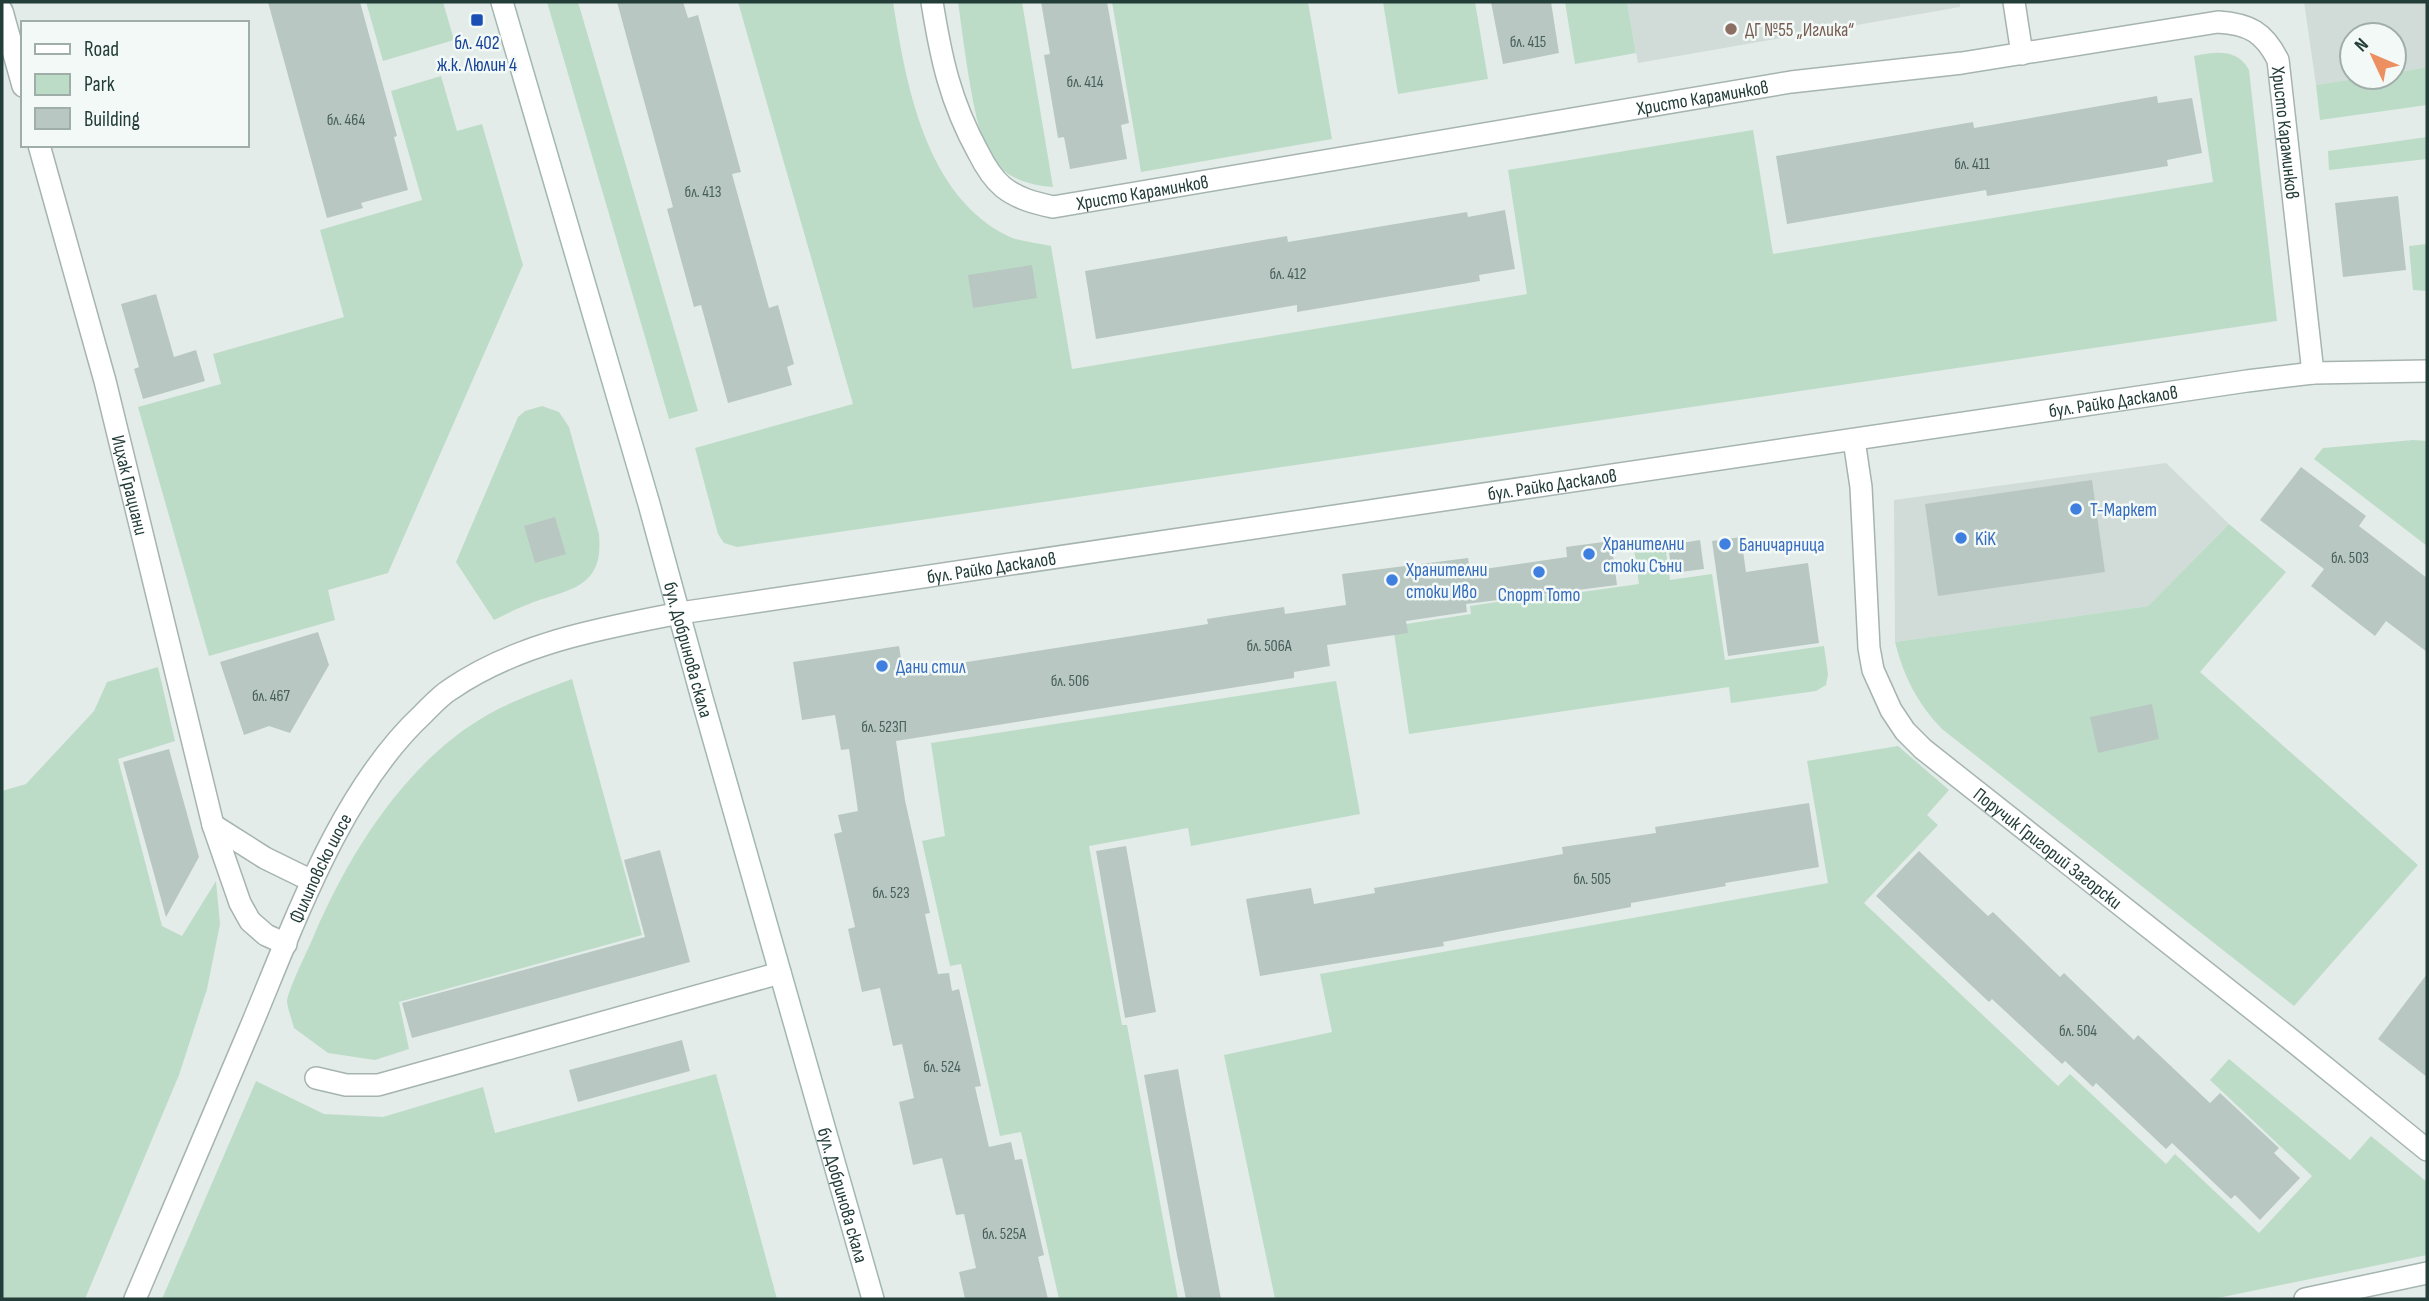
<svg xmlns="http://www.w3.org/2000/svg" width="2429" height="1301" viewBox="0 0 2429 1301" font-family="'Sofia Sans Condensed',sans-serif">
<rect width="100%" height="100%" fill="#e3ece9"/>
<path fill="#d1dcd8" d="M 1627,2 L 1960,2 L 1960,7 L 1638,63 Z
M 2304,2 L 2427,2 L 2427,67 L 2394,73 L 2394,35 L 2352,35 L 2352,77 L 2367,77 L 2316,85 Z
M 2166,463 L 2229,524 L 2148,606 L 1895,642 L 1894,500 Z"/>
<path fill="#bddcc8" d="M 366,2 L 443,2 L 454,40 L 383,61 Z
M 547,2 L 578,2 L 698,411 L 669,419 Z
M 738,2 L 893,2 C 906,84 925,197 1010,237 C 1022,242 1038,243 1051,246 L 1072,369 L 1527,294 L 1508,170 L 1753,130 L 1773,254 L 2213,182 L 2194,56 C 2215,52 2237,48 2249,70 L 2277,321 L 737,547 L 724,543 L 718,534 L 695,448 L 853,404 Z
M 958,2 L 1022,2 L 1053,187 C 1029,185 1008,179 992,159 C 974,136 963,35 958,2 Z
M 1112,2 L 1308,2 L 1332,139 L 1141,172 Z
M 1383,2 L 1475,2 L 1488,79 L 1398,94 Z
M 1565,2 L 1627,2 L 1636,53 L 1575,64 Z
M 2427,67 L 2427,105 L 2320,120 L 2316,85 L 2367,77 L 2394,77 L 2394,73 Z
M 441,76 L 457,131 L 482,124 L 523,265 L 388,573 L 328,590 L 335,620 L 209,656 L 138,407 L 221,384 L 213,354 L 344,317 L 320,230 L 422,200 L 391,91 Z
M 2427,137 L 2427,159 L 2329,170 L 2328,151 Z
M 2427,244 L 2427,291 L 2413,290 L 2409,246 Z
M 542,406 L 559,412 L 569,427 L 599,534 C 600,549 600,564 590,576 C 577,592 547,596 529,604 C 517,608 505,615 494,620 L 456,562 L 518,417 L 525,411 Z
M 2413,440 L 2427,441 L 2427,546 L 2314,459 L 2323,448 Z
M 2229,524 L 2286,572 L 2200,672 L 2418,865 L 2294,1006 L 1942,729 C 1917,703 1904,677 1895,642 L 2148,606 Z
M 1665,544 L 1670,580 L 1712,574 L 1725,660 L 1824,646 L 1828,674 L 1826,685 L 1816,691 L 1731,703 L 1729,687 L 1409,734 L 1393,626 L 1471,614 L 1470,606 L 1571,591 L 1572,596 L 1581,595 L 1582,592 L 1639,584 L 1634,548 Z
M 158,667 L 175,741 L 118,759 L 162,926 L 182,936 L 216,881 L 220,924 L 207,989 L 179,1075 L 85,1299 L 2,1299 L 2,791 L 26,784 L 94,711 L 107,682 Z
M 572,679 L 642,935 L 399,1002 L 409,1049 L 375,1060 L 328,1053 L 294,1028 C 292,1020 288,1010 287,1002 C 287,991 310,946 315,933 C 349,854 404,766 479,720 C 507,702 541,691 572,679 Z
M 1336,681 L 1360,814 L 1191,846 L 1188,828 L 1089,846 L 1122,1025 L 1127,1025 L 1178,1299 L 1059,1299 L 1021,1132 L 1000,1136 L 961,964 L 950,966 L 922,841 L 945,836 L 931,743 Z
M 1898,746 L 1949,790 L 1927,815 L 1938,825 L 1864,903 L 2058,1086 L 2070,1074 L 2166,1164 L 2175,1154 L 2259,1233 L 2312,1176 L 2210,1080 L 2229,1059 L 2350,1160 L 2371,1136 L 2427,1182 L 2427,1255 L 2213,1299 L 1275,1299 L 1224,1055 L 1332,1032 L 1320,974 L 1828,883 L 1807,761 Z
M 716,1074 L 777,1299 L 162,1299 L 256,1081 L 324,1114 L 383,1117 L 483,1087 L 495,1133 Z"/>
<path fill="#b8c7c2" d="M 268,2 L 360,2 L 397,136 L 394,137 L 408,190 L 361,203 L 363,208 L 327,218 Z
M 617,2 L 683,2 L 688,18 L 698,15 L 741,172 L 732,174 L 769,308 L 778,305 L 794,364 L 787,367 L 792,385 L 728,403 L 701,305 L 694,307 L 667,209 L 673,207 Z
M 1041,2 L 1107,2 L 1129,123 L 1121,125 L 1127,159 L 1070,169 L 1064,137 L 1058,138 L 1044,55 L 1050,54 Z
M 1491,2 L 1551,2 L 1559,53 L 1503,64 Z
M 2157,96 L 2158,103 L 2192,98 L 2202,153 L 2167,160 L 2168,166 L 2085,180 L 1987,196 L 1986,190 L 1787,224 L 1776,156 L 1973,122 L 1974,128 Z
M 2398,196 L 2406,270 L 2343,277 L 2335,203 Z
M 1505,210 L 1515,269 L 1479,275 L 1480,281 L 1297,312 L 1297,305 L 1096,339 L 1085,271 L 1287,236 L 1288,242 L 1467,212 L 1468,217 Z
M 1032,265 L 1037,298 L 973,308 L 968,275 Z
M 156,294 L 174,357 L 196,350 L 205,381 L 143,399 L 134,369 L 139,367 L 121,304 Z
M 2301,467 L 2366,516 L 2359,526 L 2427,578 L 2427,652 L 2386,621 L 2375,636 L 2344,612 L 2311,586 L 2324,569 L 2260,520 Z
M 2092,480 L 2105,572 L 1938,596 L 1925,504 Z
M 555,517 L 566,554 L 535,563 L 524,526 Z
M 1741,537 L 1746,572 L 1808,563 L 1819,643 L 1728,656 L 1712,541 Z
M 1700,540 L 1704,569 L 1672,573 L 1668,545 Z
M 1611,541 L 1617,585 L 1466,604 L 1467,612 L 1406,621 L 1408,633 L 1327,645 L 1330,666 L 1294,672 L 1294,678 L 896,741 L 905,800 L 930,913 L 925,914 L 938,974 L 949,973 L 952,991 L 959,989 L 981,1086 L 975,1087 L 989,1147 L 1011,1142 L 1015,1160 L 1022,1159 L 1044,1255 L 1038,1257 L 1048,1299 L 965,1299 L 959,1272 L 976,1268 L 964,1214 L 956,1215 L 942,1158 L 913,1165 L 899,1102 L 914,1098 L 902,1044 L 893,1046 L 880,988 L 862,992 L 848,929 L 855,927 L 834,834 L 842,832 L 838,815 L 858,811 L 849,749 L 841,750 L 835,715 L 802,720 L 793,662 L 899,646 L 903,672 L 1208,624 L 1207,619 L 1284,607 L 1285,614 L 1346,605 L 1342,574 L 1468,558 L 1470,571 L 1567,557 L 1566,547 Z
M 318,632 L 329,665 L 290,733 L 269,726 L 244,735 L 220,662 Z
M 2152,704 L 2159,739 L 2098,753 L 2090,717 Z
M 169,749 L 199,857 L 166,917 L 123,762 Z
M 1809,803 L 1819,867 L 1725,883 L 1726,886 L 1631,903 L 1631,907 L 1443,942 L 1444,946 L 1260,976 L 1246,899 L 1311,888 L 1314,904 L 1375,893 L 1374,888 L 1563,854 L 1562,847 L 1656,833 L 1655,827 Z
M 1126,846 L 1156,1012 L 1125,1018 L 1096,851 Z
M 660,850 L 690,962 L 412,1038 L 402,1003 L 645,937 L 624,860 Z
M 1919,851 L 1988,916 L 1993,912 L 2060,977 L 2064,973 L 2134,1040 L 2138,1035 L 2210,1103 L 2220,1093 L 2279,1148 L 2274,1153 L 2300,1178 L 2260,1220 L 2235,1195 L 2231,1199 L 2172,1143 L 2166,1149 L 2096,1083 L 2093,1087 L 2065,1061 L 2062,1064 L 1992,999 L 1989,1002 L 1876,896 Z
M 2427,974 L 2427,1077 L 2378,1039 Z
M 682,1040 L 690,1071 L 578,1102 L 569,1070 Z
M 1178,1069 L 1186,1114 L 1221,1299 L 1186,1299 L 1177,1255 L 1144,1075 Z"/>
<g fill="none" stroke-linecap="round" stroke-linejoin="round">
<g stroke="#a6b4b0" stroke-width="24">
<g id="minor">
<path id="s1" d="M 932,2 C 941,58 950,101 978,152 C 984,164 992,178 1003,187 C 1018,199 1035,203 1053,207 L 1791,82 L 1962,63 L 2218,22 C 2249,24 2264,32 2278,60 L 2313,373"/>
<path d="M 2014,2 L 2022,54"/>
<path d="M 2,11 L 23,86"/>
<path id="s2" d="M 39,145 L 105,381 L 213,825 L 240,903 L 250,921 L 266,935 L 286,944"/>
<path id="s3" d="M 1854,440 L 1861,487 L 1869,648 L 1873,670 L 1891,710 L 1905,731 L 1923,749 L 2289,1038 L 2427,1150"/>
<path d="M 213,825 L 265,858 L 312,881"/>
<path d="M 316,1078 L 346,1085 L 378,1085 L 780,973"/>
<path d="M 2305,1299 L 2427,1273"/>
</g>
</g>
<g stroke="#a6b4b0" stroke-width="24">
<g id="tertiary">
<path id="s4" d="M 135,1299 C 173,1210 211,1120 249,1031 C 293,927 339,792 423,714 C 432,705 441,695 451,689 C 518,643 602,628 680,613 L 2247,381 L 2313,373 L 2427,371"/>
</g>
</g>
<g stroke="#a2b7b2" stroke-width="24">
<g id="secondary">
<path id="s5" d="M 502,2 L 649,504 L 702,698 L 873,1299"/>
</g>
</g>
<use href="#minor" stroke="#fff" stroke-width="21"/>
<use href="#tertiary" stroke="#fff" stroke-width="21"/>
<use href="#secondary" stroke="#fff" stroke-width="21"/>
</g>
<rect fill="#1a4fb4" stroke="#f3f9f6" stroke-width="2.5" x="470" y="13" width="14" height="14" rx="3.5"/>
<circle fill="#8d6e63" stroke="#f3f9f6" stroke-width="2.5" cx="1731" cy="29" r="7"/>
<g fill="#3f7fe0" stroke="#f3f9f6" stroke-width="2.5">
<circle cx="2076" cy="509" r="7"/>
<circle cx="1961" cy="538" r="7"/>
<circle cx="1725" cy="544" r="7"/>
<circle cx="1589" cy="554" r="7"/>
<circle cx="1539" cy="572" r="7"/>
<circle cx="1392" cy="580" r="7"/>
<circle cx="882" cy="666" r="7"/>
</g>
<g text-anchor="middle" stroke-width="5" stroke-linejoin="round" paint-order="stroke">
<g font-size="16" fill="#48605a">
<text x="1528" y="47">бл. 415</text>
<text x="1085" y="87">бл. 414</text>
<text x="346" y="125">бл. 464</text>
<text x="1972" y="169">бл. 411</text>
<text x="703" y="197">бл. 413</text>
<text x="1288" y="279">бл. 412</text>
<text x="2350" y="563">бл. 503</text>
<text x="1269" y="651">бл. 506А</text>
<text x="1070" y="686">бл. 506</text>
<text x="271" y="701">бл. 467</text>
<text x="884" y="732">бл. 523П</text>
<text x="1592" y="884">бл. 505</text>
<text x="891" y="898">бл. 523</text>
<text x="2078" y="1036">бл. 504</text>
<text x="942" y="1072">бл. 524</text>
<text x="1004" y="1239">бл. 525А</text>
</g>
<g font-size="19" fill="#785e54" stroke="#f3f9f6" text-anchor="start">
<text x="1745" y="36">ДГ №55 „Иглика“</text>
</g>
<g font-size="19" fill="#164399" stroke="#f3f9f6">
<text x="477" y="49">бл. 402<tspan x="477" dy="22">ж.к. Люлин 4</tspan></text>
</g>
<g font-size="19" fill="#233d38" stroke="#f3f9f6">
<text dy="7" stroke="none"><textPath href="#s1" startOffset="914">Христо Караминков</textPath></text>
<text dy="7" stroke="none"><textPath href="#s1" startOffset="1584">Христо Караминков</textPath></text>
<text dy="7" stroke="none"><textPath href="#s1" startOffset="346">Христо Караминков</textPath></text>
<text dy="7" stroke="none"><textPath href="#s4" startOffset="2385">бул. Райко Даскалов</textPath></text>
<text dy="7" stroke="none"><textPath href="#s2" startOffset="352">Ицхак Грациани</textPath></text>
<text dy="7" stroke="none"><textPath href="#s4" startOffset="1818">бул. Райко Даскалов</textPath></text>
<text dy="7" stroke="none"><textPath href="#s4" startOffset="1251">бул. Райко Даскалов</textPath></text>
<text dy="7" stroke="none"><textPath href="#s5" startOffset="674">бул. Добринова скала</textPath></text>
<text dy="7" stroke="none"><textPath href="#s3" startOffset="485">Поручик Григорий Загорски</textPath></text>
<text dy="7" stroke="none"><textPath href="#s4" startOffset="469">Филиповско шосе</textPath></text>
<text dy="7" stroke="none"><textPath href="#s5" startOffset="1241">бул. Добринова скала</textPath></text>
</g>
<g font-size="19" fill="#366cbe" stroke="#f3f9f6" text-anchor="start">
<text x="2090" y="516">Т-Маркет</text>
<text x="1975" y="545">KiK</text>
<text x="1603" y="550">Хранителни<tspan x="1603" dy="22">стоки Съни</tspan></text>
<text x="1739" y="551">Баничарница</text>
<text x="1406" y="576">Хранителни<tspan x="1406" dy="22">стоки Иво</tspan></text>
<text x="1539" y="601" text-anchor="middle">Спорт Тото</text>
<text x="896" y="673">Дани стил</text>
</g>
</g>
<rect width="2429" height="1301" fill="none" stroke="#233d38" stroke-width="7"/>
<rect x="21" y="21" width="228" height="126" fill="#f3f9f6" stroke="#a0aeaa" stroke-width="2"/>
<rect x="35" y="44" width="35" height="10" fill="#ffffff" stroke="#a0aeaa" stroke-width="2"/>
<text x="84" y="56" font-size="21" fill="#233d38">Road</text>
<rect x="35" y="74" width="35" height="21" fill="#bddcc8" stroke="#a0aeaa" stroke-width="2"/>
<text x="84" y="91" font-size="21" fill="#233d38">Park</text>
<rect x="35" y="108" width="35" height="21" fill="#b8c7c2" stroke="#a0aeaa" stroke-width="2"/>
<text x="84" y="126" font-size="21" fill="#233d38">Building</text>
<g transform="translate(2373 56) rotate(314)"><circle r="33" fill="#f3f9f6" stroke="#a0aeaa" stroke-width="2"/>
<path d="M0-5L12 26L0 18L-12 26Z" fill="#ec8f61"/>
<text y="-10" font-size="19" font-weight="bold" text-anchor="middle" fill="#233d38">N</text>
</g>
</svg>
